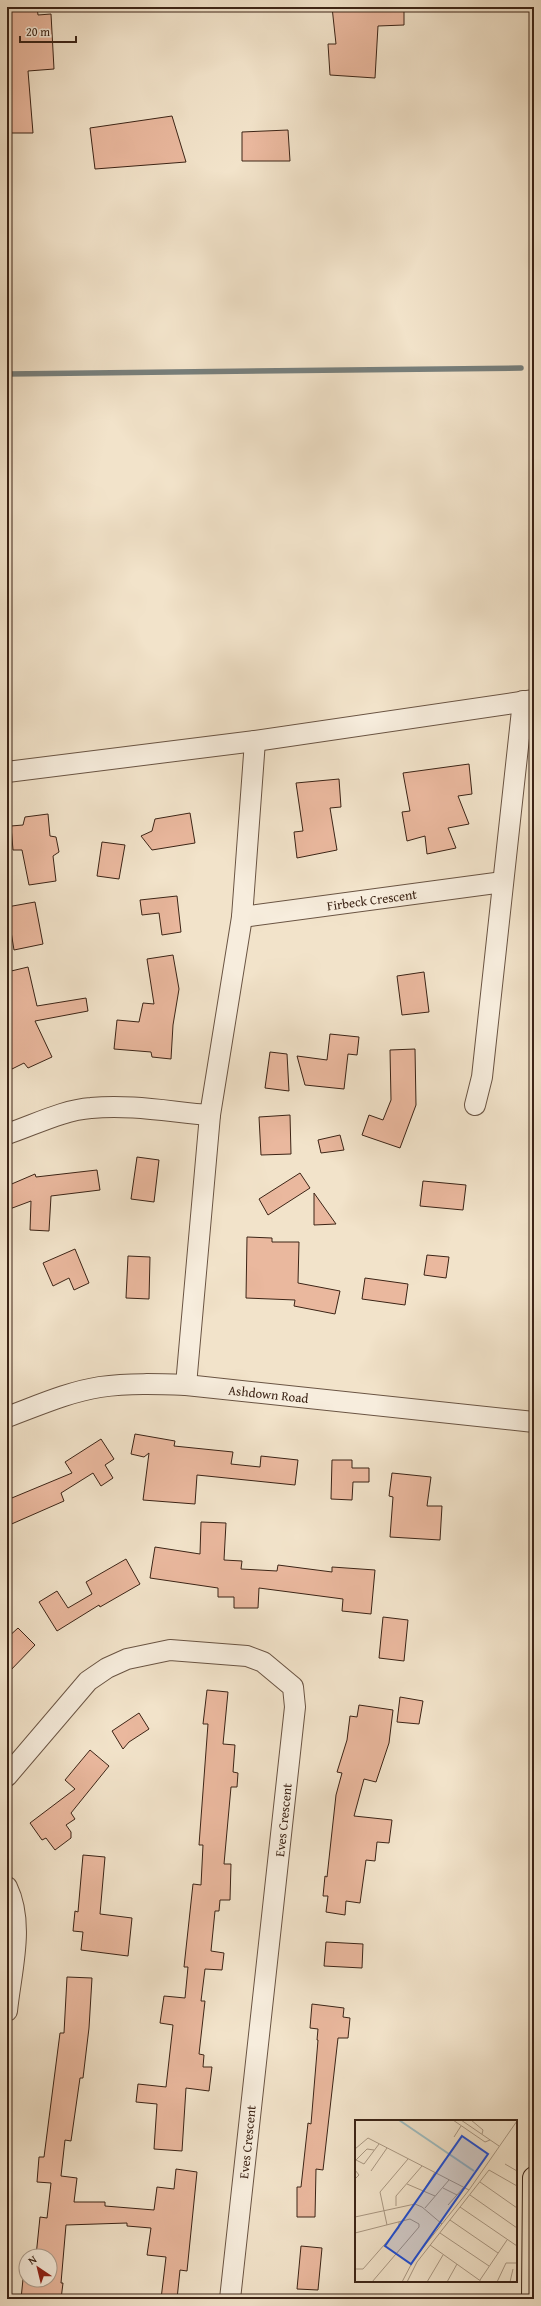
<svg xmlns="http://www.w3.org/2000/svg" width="541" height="2306" viewBox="0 0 541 2306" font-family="'Gentium Book Plus',serif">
<rect width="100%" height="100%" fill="#f2e3ca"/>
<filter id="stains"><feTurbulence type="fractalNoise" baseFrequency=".005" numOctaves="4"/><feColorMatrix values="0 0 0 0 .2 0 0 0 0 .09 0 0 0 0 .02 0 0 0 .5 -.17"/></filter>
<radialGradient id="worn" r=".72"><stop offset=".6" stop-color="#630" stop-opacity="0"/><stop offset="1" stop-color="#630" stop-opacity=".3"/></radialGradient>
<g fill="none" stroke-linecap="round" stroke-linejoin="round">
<path stroke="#777f7c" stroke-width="5.5" d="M 7,374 L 521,368"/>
</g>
<path fill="#eab89e" stroke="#3c2416" d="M 7,7 L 37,7 L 38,15 L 51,14 L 54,69 L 28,71 L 33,133 L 7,133 Z
M 332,7 L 404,7 L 404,25 L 378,26 L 375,78 L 330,75 L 328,44 L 336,44 Z
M 172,116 L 186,162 L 95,169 L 90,128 Z
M 288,130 L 290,161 L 242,161 L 242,132 Z
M 469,764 L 472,794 L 458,796 L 469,824 L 448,828 L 456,848 L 427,854 L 425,836 L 407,841 L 402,812 L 410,811 L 403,773 Z
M 339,779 L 341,807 L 330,808 L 337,850 L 297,858 L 294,832 L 303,831 L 296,783 Z
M 190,813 L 195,843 L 152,850 L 141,836 L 152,831 L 155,819 Z
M 48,814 L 50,836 L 56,837 L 59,852 L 53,856 L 56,881 L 29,885 L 22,850 L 13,850 L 11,826 L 23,825 L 25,817 Z
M 102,842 L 125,845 L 119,879 L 97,876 Z
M 177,896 L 181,932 L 162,935 L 159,913 L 142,915 L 140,900 Z
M 35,902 L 43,944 L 14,950 L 7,907 Z
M 173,955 L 179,989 L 173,1025 L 171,1059 L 152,1057 L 151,1052 L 114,1049 L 117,1020 L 139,1022 L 143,1003 L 154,1004 L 147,959 Z
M 28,967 L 37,1006 L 86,998 L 88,1011 L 35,1021 L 52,1057 L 28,1068 L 24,1063 L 12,1069 L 7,1057 L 7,972 Z
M 424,972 L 429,1012 L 402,1015 L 397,976 Z
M 330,1034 L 359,1037 L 357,1055 L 348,1054 L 344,1089 L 305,1085 L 297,1056 L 327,1060 Z
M 415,1049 L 416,1105 L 400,1148 L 362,1135 L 369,1115 L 383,1120 L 391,1100 L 390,1050 Z
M 270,1052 L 287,1054 L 289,1091 L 265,1088 Z
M 290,1115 L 291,1154 L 261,1155 L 259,1117 Z
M 340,1135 L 344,1150 L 321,1153 L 318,1140 Z
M 137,1157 L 159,1160 L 154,1202 L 131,1199 Z
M 97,1170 L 100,1190 L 51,1196 L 49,1231 L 30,1230 L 31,1201 L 7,1210 L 7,1186 L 35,1174 L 36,1177 Z
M 300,1173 L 310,1188 L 268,1215 L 259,1199 Z
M 423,1181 L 466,1185 L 463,1210 L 420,1206 Z
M 314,1193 L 336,1224 L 314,1225 Z
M 247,1237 L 272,1238 L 272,1242 L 299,1242 L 298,1283 L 340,1291 L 335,1314 L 294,1306 L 295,1300 L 246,1298 Z
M 75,1249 L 89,1283 L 74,1290 L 69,1278 L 53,1286 L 43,1263 Z
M 427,1255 L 449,1257 L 446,1278 L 424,1275 Z
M 128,1256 L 150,1257 L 149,1299 L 126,1298 Z
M 365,1278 L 408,1284 L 405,1305 L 362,1299 Z
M 135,1434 L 175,1441 L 174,1446 L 233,1452 L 231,1464 L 260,1467 L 261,1456 L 298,1460 L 295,1485 L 197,1475 L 195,1504 L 143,1500 L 149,1453 L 144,1457 L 131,1454 Z
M 101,1439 L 114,1459 L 105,1465 L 113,1478 L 101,1486 L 93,1473 L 61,1493 L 64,1501 L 7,1526 L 7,1500 L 72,1473 L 65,1462 Z
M 332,1460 L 352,1460 L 352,1468 L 369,1468 L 369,1482 L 353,1482 L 352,1500 L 331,1499 Z
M 392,1473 L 431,1477 L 427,1506 L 442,1506 L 440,1540 L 390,1537 L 393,1497 L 389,1496 Z
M 201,1522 L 226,1523 L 224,1560 L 242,1561 L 241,1569 L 277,1571 L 278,1565 L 332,1572 L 332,1567 L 375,1570 L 371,1614 L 342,1611 L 343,1599 L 259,1588 L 258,1608 L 234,1608 L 234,1597 L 218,1597 L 218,1588 L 150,1578 L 155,1547 L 200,1554 Z
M 126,1559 L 140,1584 L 100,1607 L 99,1605 L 57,1631 L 39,1602 L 57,1591 L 68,1608 L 92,1594 L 86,1582 Z
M 383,1617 L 408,1620 L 404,1661 L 379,1658 Z
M 18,1628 L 35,1645 L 7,1674 L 7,1638 Z
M 207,1690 L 228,1692 L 223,1744 L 235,1745 L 233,1772 L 238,1773 L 237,1787 L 231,1787 L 224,1864 L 231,1864 L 230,1900 L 220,1900 L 219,1911 L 215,1911 L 211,1951 L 224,1953 L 222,1970 L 205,1969 L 201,2001 L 205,2001 L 199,2054 L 204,2055 L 203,2067 L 212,2067 L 209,2091 L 186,2088 L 182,2151 L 154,2149 L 157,2104 L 136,2102 L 138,2084 L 166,2087 L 173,2025 L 160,2023 L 164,1996 L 185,1998 L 188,1967 L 184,1967 L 193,1884 L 201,1885 L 203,1845 L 199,1845 L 208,1724 L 203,1724 Z
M 400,1697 L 423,1701 L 419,1724 L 397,1722 Z
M 359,1705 L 393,1710 L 389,1743 L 376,1782 L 364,1779 L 354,1816 L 392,1820 L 389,1843 L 377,1842 L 375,1861 L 366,1860 L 360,1903 L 346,1901 L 345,1915 L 326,1912 L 328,1896 L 323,1896 L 325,1876 L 327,1877 L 336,1795 L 342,1773 L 337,1772 L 347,1740 L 350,1716 L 357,1717 Z
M 139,1713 L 149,1729 L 129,1742 L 123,1749 L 112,1731 Z
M 90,1750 L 109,1766 L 71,1813 L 75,1819 L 66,1825 L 71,1832 L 71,1838 L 55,1850 L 46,1838 L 42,1840 L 30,1823 L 75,1789 L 65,1780 Z
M 83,1855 L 105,1857 L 100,1914 L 132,1918 L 128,1956 L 81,1950 L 83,1932 L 73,1931 L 75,1911 L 78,1912 Z
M 326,1942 L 363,1944 L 362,1968 L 324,1966 Z
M 67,1977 L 92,1978 L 89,2028 L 83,2078 L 80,2078 L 71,2141 L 65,2140 L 61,2176 L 77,2178 L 74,2202 L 105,2202 L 105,2206 L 154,2210 L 157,2187 L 174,2189 L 176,2169 L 197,2172 L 187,2271 L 180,2270 L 177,2299 L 161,2299 L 166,2257 L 147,2255 L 151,2228 L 127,2226 L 127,2223 L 66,2225 L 61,2283 L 63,2283 L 61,2299 L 21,2299 L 23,2279 L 50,2280 L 50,2256 L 36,2256 L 40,2217 L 47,2218 L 51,2183 L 37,2182 L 39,2157 L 44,2157 L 60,2033 L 64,2033 Z
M 312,2004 L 344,2008 L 343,2017 L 350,2018 L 348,2038 L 338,2038 L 323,2170 L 316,2169 L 315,2217 L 297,2217 L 297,2187 L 301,2187 L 308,2123 L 311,2124 L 318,2040 L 317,2040 L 318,2029 L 310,2028 Z
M 301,2246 L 322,2248 L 318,2290 L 297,2289 Z"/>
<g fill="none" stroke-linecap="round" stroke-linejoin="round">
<g stroke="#6a5443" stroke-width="22">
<g id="minor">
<path d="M 7,772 L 255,741 L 534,700"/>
<path id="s1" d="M 242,917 L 503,882"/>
<path d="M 475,1105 L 482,1077 L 523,701"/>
<path d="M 7,1134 C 34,1125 63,1110 91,1108 C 130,1104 171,1112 210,1115"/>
<path d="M 186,1385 L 210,1115 L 242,917 L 255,741"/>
<path id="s2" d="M 7,1417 C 37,1406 68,1392 100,1387 C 129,1383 158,1384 186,1385 L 534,1422"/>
<path d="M 7,1776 L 88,1681 L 107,1668 L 127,1659 L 170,1650 L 247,1656 L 263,1662 L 293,1687 L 295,1707 L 230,2299"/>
<path d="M 7,1887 C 25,1924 11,1971 7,2011"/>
</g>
</g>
<g stroke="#3c2416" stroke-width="24">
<path id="primary" d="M 533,2299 L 534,2178"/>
</g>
<use href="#minor" stroke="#f7eddd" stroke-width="20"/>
<use href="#primary" stroke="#f2e3ca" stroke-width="22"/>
</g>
<g text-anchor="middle" stroke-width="4" stroke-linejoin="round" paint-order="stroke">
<g font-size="13" fill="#3c2416" stroke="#f7eddd">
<text dy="5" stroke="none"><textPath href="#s1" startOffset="131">Firbeck Crescent</textPath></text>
<text dy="5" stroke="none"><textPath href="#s2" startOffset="267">Ashdown Road</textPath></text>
<text transform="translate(283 1820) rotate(-84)" y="5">Eves Crescent</text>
<text transform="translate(247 2142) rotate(-84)" y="5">Eves Crescent</text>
</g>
</g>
<g transform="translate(355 2120)">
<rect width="162" height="162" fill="#f2e3ca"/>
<path fill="none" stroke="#9fbcc0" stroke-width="2" d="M 44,0 L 119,51"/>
<path fill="none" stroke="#a99782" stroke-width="1" d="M 98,0 L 130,22 L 135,20M 106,0 L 144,26M 116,0 L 128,10 L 127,14M 99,17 L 106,6M 0,29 L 13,18 L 114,70M 19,30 L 12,29 L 1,40 L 9,44 L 24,24M 150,44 L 162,51M 0,50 L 4,55 L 0,59M 16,51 L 32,28M 125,62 L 162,88M 52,64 L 80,76M 88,68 L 102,75M 69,70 L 80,52M 115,75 L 162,108M 93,85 L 109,67M 41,86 L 41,76 L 67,46M 105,87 L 162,126M 70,88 L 94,60M 0,97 L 60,84 L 67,87 L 87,104M 95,100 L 143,133M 32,105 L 25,72 L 53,39M 0,113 L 55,99 L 64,104 L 64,107 L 17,162M 85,113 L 134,146M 0,116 L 0,145M 75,125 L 127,162M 0,149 L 8,149 L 44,108 L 44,102M 125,160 L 152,120M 47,162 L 59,139 L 114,70 L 162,1M 52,162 L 62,142 L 134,50 L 162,66M 72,162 L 88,135M 92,162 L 102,144M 142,162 L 151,143 L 162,143M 155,162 L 158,149"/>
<path fill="#1d4ed8" fill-opacity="0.15" stroke="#1d4ed8" stroke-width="2" d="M 107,16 L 133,34 L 56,144 L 30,126 Z"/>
<rect width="162" height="162" fill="none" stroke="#3c2416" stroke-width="2"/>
</g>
<rect width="541" height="2306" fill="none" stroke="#f2e3ca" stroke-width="24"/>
<rect x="8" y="8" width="525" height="2290" fill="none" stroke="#3c2416" stroke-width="2"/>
<rect x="12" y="12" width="517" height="2282" fill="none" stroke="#3c2416"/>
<g transform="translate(38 2268) rotate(325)"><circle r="19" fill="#f7eddd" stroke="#ac9d8d"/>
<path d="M0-3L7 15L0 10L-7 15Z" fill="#8f2418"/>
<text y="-6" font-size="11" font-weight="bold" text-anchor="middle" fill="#3c2416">N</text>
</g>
<path d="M20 36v6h56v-6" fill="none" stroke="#3c2416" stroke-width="2"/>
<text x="26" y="36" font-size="12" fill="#3c2416" stroke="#f7eddd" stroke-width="3" paint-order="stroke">20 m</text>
<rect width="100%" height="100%" filter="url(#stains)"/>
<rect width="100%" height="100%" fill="url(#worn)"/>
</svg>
